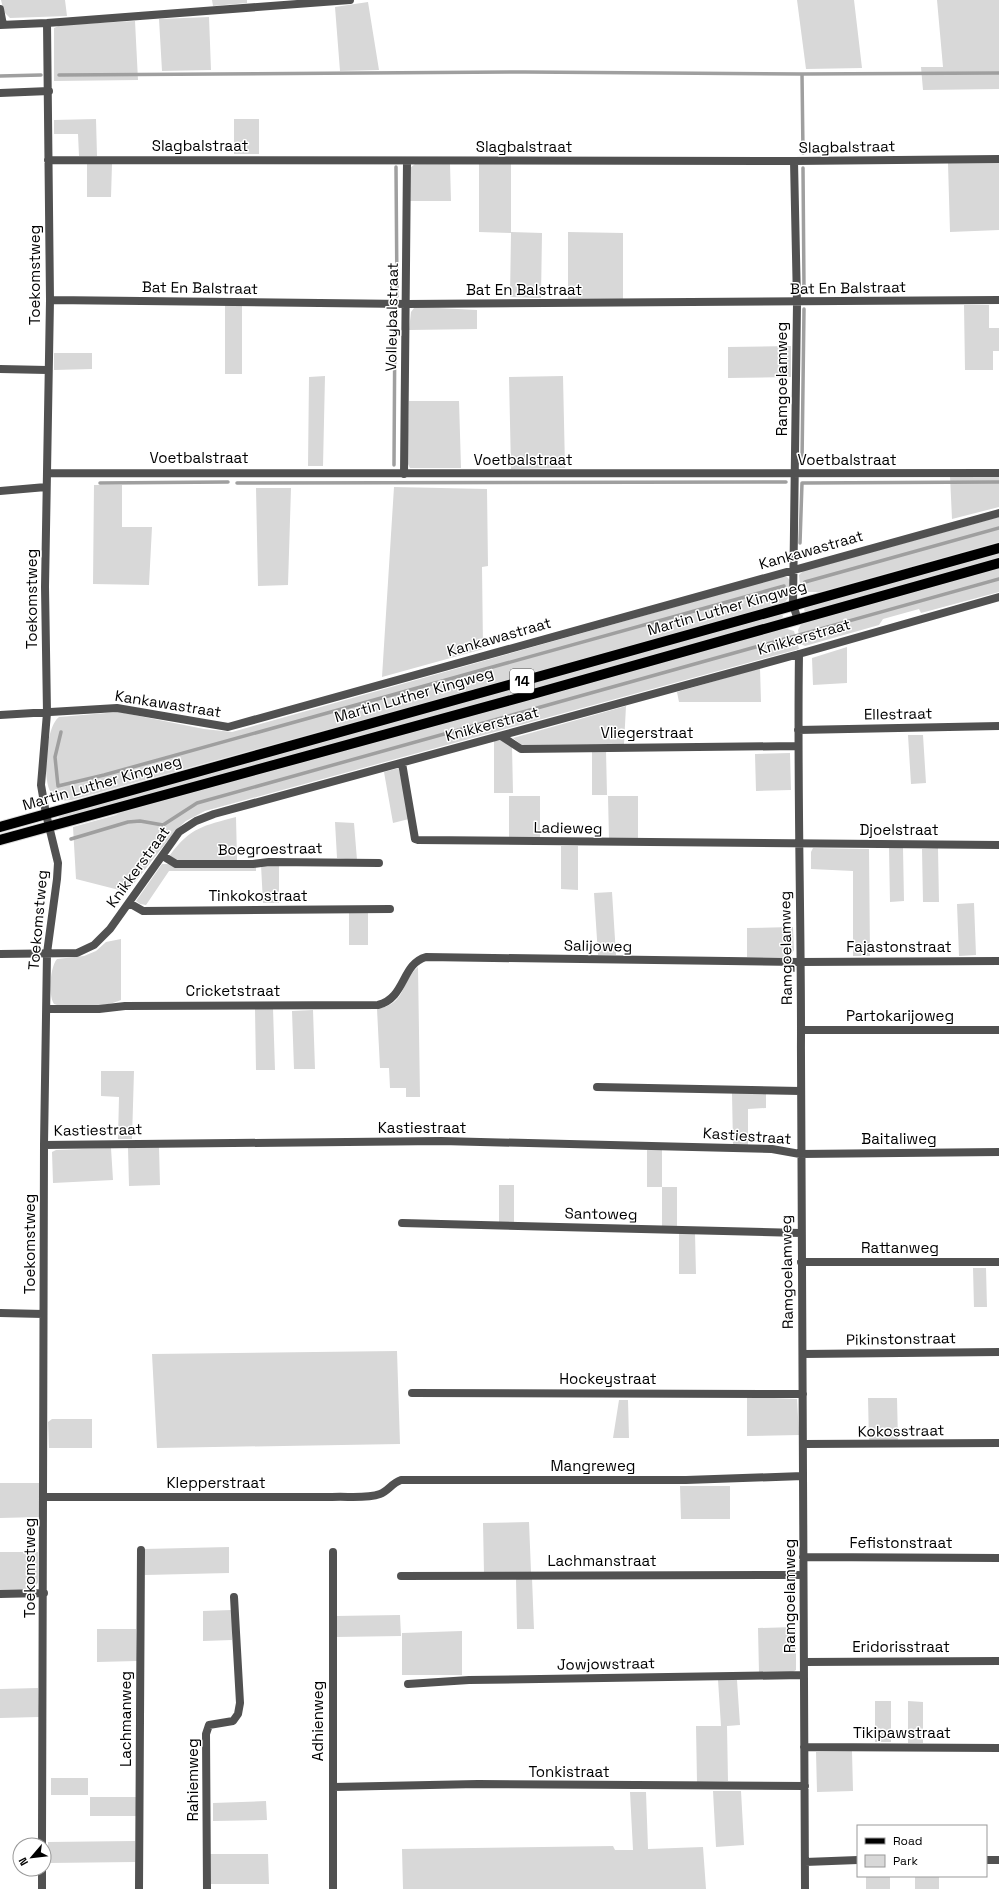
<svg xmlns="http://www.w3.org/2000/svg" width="999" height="1889" viewBox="0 0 999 1889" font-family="'Space Grotesk',sans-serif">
<rect width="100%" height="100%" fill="#fff"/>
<path fill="#d8d8d8" d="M 1,0 L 65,0 L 67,16 L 10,18 L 4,12 Z
M 212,0 L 247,0 L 247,3 L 213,6 Z
M 797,0 L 854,0 L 862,68 L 806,69 Z
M 937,0 L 999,0 L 999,89 L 923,90 L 921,67 L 943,67 Z
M 368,2 L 379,70 L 340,71 L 335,7 Z
M 209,17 L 211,70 L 162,71 L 159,19 Z
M 135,21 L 138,80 L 54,81 L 54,28 L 61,25 Z
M 96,119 L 97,156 L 79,156 L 78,134 L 54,134 L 54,120 Z
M 234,119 L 259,119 L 259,154 L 234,154 Z
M 999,162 L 999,230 L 950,232 L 948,163 Z
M 87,164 L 112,164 L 111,197 L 87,197 Z
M 415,164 L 450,164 L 451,201 L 410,201 L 410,168 Z
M 479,164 L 511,164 L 511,232 L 542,233 L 541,298 L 510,297 L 511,233 L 479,232 Z
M 568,232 L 623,233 L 623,301 L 568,301 Z
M 225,305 L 242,305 L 242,374 L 225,374 Z
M 964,305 L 989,305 L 989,328 L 999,328 L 999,351 L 993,351 L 993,370 L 965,370 Z
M 419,307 L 477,310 L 477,329 L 409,330 L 411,312 L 414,308 Z
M 791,346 L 791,377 L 728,378 L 728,347 Z
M 92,353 L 92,369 L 54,370 L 54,353 Z
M 325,376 L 323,466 L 308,466 L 309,377 Z
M 563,376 L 565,468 L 511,469 L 509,377 Z
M 409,401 L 459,401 L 461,468 L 410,468 L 407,462 Z
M 950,476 L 999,477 L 999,507 L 952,519 Z
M 94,485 L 122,485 L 122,527 L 152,527 L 149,585 L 93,584 Z
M 394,487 L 487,489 L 488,566 L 482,567 L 483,649 L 382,677 Z
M 256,488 L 291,488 L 288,585 L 258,586 Z
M 999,517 L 999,542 L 820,592 L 807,592 L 800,585 L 799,575 L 803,571 Z
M 999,552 L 999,561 L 807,613 L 804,610 L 805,607 Z
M 999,568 L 999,592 L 921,613 L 919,609 L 883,619 L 879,625 L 805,646 L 801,644 L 798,630 L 801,624 L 805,622 Z
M 781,577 L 787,577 L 790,580 C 791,590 791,597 783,604 L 72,800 C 64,801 57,801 52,794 C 41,782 46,726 59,717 L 119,712 L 204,729 L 232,732 Z
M 782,613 L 783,617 L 780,620 L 105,808 L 61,819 L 59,818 L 60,815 Z
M 784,628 L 794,631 L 799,649 L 205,811 L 186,821 L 177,829 L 127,892 L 76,879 L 73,827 L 116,815 L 120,812 Z
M 847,647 L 847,683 L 813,685 L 812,658 Z
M 760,668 L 761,702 L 679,702 L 677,692 Z
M 626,706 L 624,744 L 522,745 L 513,738 Z
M 908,735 L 923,735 L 926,783 L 911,784 Z
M 501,740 L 512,746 L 513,793 L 494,793 L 494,741 Z
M 592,750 L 606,750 L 607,795 L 592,795 Z
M 790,753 L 791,790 L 756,791 L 755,754 Z
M 399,768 L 409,819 L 393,823 L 384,772 Z
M 509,796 L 540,796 L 540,838 L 509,838 Z
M 608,796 L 638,796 L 638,840 L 609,840 Z
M 236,817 L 237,860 L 174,861 L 170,855 C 191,827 203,826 236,817 Z
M 335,822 L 354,823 L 357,860 L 337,858 Z
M 561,846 L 578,846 L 578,890 L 561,889 Z
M 813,848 L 869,849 L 870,956 L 853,956 L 853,871 L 811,869 L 811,852 Z
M 889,848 L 903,848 L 904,901 L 890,902 Z
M 938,848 L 939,902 L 923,902 L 922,849 Z
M 162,864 L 256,866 L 256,871 L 169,871 L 146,905 L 140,904 L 136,901 Z
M 279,864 L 279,903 L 263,903 L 261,865 Z
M 612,892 L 616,955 L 598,955 L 594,893 Z
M 974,903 L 976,955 L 959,956 L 957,904 Z
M 349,912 L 368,912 L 368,945 L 349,945 Z
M 793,927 L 794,950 L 790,957 L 747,957 L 747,928 Z
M 121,939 L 121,1000 C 106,1007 69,1010 54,1004 C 48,995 50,967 57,959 L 84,956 L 96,951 L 106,942 Z
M 418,967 L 420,1097 L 406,1097 L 406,1088 L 390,1088 L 389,1068 L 380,1068 L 377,1009 C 408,1003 399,983 418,967 Z
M 273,1008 L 275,1070 L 256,1070 L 255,1009 Z
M 313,1010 L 315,1069 L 294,1069 L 292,1011 Z
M 101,1071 L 134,1071 L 132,1139 L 118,1139 L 119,1097 L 101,1096 Z
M 766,1092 L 766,1108 L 748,1109 L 748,1145 L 733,1145 L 732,1093 Z
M 159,1147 L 160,1185 L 129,1186 L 128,1148 Z
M 111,1148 L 113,1180 L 53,1183 L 52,1152 L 56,1150 Z
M 647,1150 L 662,1150 L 662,1187 L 677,1187 L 677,1226 L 662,1226 L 662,1187 L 647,1187 Z
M 499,1185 L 514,1185 L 514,1223 L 499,1223 Z
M 679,1233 L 695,1233 L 696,1274 L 679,1274 Z
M 986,1268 L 987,1307 L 974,1307 L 973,1268 Z
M 397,1351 L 400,1444 L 157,1448 L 152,1354 Z
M 747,1397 L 797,1399 L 799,1435 L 747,1436 Z
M 868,1398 L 897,1398 L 898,1441 L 869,1442 Z
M 619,1400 L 628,1400 L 629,1438 L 613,1438 Z
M 52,1419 L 92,1419 L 92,1448 L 49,1448 L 48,1422 Z
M 0,1483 L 39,1483 L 39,1517 L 0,1518 Z
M 680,1486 L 730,1486 L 730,1519 L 681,1519 Z
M 529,1522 L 531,1572 L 484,1573 L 483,1523 Z
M 229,1547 L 229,1573 L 145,1575 L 144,1549 Z
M 0,1552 L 38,1552 L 38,1582 L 36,1586 L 26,1590 L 0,1591 Z
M 532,1578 L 534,1629 L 517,1629 L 516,1579 Z
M 232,1610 L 232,1640 L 203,1641 L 203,1611 Z
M 400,1615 L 401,1636 L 335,1637 L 335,1616 Z
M 796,1627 L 796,1670 L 793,1672 L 759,1673 L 758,1628 Z
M 97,1629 L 136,1629 L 137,1661 L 97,1662 Z
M 462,1631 L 462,1675 L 402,1675 L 402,1633 Z
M 718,1680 L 737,1680 L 740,1725 L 727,1726 L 728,1781 L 697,1782 L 696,1726 L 721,1726 Z
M 38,1688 L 39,1717 L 0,1718 L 0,1689 Z
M 875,1701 L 891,1701 L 891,1742 L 875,1742 Z
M 908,1701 L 923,1702 L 923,1743 L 908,1743 Z
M 852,1751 L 853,1791 L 817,1792 L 816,1752 Z
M 51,1778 L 88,1778 L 88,1795 L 51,1795 Z
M 713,1791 L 741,1791 L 744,1845 L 716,1847 Z
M 630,1792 L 646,1792 L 648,1849 L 703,1847 L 706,1889 L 403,1889 L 402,1849 L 613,1846 L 615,1850 L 633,1850 Z
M 90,1797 L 136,1797 L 136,1816 L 90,1816 Z
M 266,1801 L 267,1820 L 213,1821 L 213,1803 Z
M 135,1841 L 135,1862 L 48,1863 L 48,1842 Z
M 210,1854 L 268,1854 L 269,1884 L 211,1884 Z
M 866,1876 L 890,1876 L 890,1889 L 866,1889 Z
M 915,1876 L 939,1876 L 939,1889 L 915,1889 Z"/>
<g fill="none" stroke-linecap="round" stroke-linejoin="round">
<path stroke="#9f9f9f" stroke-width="3.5" d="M 802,74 L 999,73
M 59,75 L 525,72 L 802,74 L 803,153
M 0,76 L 41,75
M 396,167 L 397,296
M 803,168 L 804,290
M 802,462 L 804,309
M 394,465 L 395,308
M 100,483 L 228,482
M 237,483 L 786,482
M 800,543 L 802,483 L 999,482
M 805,582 L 999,528
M 61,732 L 55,757 L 58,786 L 104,775 L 784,586
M 71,839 L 128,822 L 140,821 L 163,825 L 197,803 L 999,579"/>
<g stroke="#dbdbdb" stroke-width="12">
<path id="primary" d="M 0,827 L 999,548
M 0,840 L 533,694 L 999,563"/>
</g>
<path stroke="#515151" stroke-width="8" d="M 0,9 L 3,25
M 0,25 L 47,23 L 350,0
M 0,93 L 49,91
M 48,160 L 794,161 L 999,159
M 794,161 L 797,303 L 793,605 L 798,620
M 50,300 L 407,304 L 999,300
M 0,369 L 47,370
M 47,473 C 364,471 682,476 999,473
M 404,474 L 407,161
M 0,491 L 46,487
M 799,654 C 797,780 801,906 801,1033 C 800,1318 806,1603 805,1889
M 0,715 L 117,708 L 228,727 L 999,513
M 798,730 L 999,726
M 501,736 L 521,749 L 797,746
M 402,763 L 415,839 L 418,840 L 999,845
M 163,856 L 176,864 L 253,864 L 269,862 L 379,863
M 129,903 L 143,911 L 390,909
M 0,954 L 77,953 L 94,945 L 110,929 L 179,832 L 196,821 L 214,814 L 799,654 L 999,597
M 47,1009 L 99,1009 L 125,1006 L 378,1005 C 406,998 401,964 426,957 L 799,962 L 999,961
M 801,1030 L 999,1030
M 597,1087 L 800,1091
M 44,1145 L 441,1141 L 772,1149 L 800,1154 L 999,1152
M 402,1223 L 800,1233
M 801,1262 L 999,1262
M 0,1313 L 43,1314
M 803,1354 L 999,1352
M 412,1393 L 803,1394
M 803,1444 L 999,1443
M 44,1497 L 332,1497 C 347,1496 366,1499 380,1494 C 388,1491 392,1483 401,1480 L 686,1480 L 803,1476
M 333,1552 L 333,1889
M 803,1557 L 999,1558
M 401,1576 L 803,1575
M 0,1594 L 44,1593
M 804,1662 L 999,1661
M 408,1684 L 469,1680 L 804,1675
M 804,1747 L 999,1748
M 333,1787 L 478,1784 L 805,1786
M 42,1845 L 44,1145 L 47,953 L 57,879 L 58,863 L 46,814 L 41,785 L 47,713 L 45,587 L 50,300 L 47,23
M 986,1860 L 999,1860
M 805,1862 L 858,1860
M 42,1889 L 42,1869
M 139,1889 L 141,1550
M 207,1889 L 206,1734 L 209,1725 L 233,1721 L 238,1714 L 240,1703 L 234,1597"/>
<use href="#primary" stroke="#000" stroke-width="10"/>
</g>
<g text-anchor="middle" stroke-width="3" stroke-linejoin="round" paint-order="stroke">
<rect fill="#fff" stroke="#4c4c4c" stroke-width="1" x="510" y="669" width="24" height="24" rx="3"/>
<g font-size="14" font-weight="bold" fill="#000">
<text x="522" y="686">14</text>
</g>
<g font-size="15" fill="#000" stroke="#fff">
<text x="200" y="151">Slagbalstraat</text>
<text x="524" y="152">Slagbalstraat</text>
<text transform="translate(847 147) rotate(-1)" y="5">Slagbalstraat</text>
<text transform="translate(35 275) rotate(-90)" y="5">Toekomstweg</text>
<text transform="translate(200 288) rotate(1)" y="5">Bat En Balstraat</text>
<text transform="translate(848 288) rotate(-1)" y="5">Bat En Balstraat</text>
<text x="524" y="295">Bat En Balstraat</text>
<text transform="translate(392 317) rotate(-89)" y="5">Volleybalstraat</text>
<text transform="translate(782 379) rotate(-90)" y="5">Ramgoelamweg</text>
<text x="199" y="463">Voetbalstraat</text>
<text x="523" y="465">Voetbalstraat</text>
<text x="847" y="465">Voetbalstraat</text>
<text transform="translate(811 550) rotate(-16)" y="5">Kankawastraat</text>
<text transform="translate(32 599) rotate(-90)" y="5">Toekomstweg</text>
<text transform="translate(727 608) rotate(-16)" y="5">Martin Luther Kingweg</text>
<text transform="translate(499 637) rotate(-16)" y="5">Kankawastraat</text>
<text transform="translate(804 637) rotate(-16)" y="5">Knikkerstraat</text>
<text transform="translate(414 695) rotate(-16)" y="5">Martin Luther Kingweg</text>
<text transform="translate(168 704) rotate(9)" y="5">Kankawastraat</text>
<text transform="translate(898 714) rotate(-1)" y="5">Ellestraat</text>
<text transform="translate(492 724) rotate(-15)" y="5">Knikkerstraat</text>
<text x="647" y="738">Vliegerstraat</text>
<text transform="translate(102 783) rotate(-16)" y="5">Martin Luther Kingweg</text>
<text transform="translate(568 828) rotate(1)" y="5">Ladieweg</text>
<text x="899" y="835">Djoelstraat</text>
<text transform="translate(270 849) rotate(-1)" y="5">Boegroestraat</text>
<text transform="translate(138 867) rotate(-54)" y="5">Knikkerstraat</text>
<text x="258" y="901">Tinkokostraat</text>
<text transform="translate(38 920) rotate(-85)" y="5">Toekomstweg</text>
<text transform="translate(598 946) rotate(1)" y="5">Salijoweg</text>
<text x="899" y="952">Fajastonstraat</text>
<text transform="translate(786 948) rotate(-91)" y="5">Ramgoelamweg</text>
<text x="233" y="996">Cricketstraat</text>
<text x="900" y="1021">Partokarijoweg</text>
<text x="422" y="1133">Kastiestraat</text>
<text transform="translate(98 1130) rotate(-1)" y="5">Kastiestraat</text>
<text transform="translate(747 1136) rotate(4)" y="5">Kastiestraat</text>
<text x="899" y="1144">Baitaliweg</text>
<text transform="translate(601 1214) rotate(1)" y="5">Santoweg</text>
<text transform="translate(30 1244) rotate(-90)" y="5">Toekomstweg</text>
<text x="900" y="1253">Rattanweg</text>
<text transform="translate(787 1272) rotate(-91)" y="5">Ramgoelamweg</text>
<text transform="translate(901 1339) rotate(-1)" y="5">Pikinstonstraat</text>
<text x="608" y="1384">Hockeystraat</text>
<text transform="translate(901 1431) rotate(-1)" y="5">Kokosstraat</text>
<text x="593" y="1471">Mangreweg</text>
<text x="216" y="1488">Klepperstraat</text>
<text x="901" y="1548">Fefistonstraat</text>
<text x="602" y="1566">Lachmanstraat</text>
<text transform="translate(30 1568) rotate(-90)" y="5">Toekomstweg</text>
<text transform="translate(790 1596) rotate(-90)" y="5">Ramgoelamweg</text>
<text x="901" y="1652">Eridorisstraat</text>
<text transform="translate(606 1664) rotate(-1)" y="5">Jowjowstraat</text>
<text transform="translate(126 1719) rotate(-90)" y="5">Lachmanweg</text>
<text transform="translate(318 1721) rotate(-90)" y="5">Adhienweg</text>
<text x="902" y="1738">Tikipawstraat</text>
<text x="569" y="1777">Tonkistraat</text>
<text transform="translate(193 1780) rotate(-90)" y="5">Rahiemweg</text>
</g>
</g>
<rect x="857" y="1825" width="130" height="52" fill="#ffffff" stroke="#999999"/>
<rect x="865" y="1838" width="20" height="6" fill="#000000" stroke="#999999"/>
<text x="893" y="1845" font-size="12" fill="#000000">Road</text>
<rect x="865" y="1855" width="20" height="12" fill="#d8d8d8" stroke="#999999"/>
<text x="893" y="1865" font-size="12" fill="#000000">Park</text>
<g transform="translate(32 1857) rotate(242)"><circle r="19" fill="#ffffff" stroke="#999999"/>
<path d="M0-3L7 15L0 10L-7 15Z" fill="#000000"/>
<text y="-6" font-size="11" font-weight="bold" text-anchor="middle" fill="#000000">N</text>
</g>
</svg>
